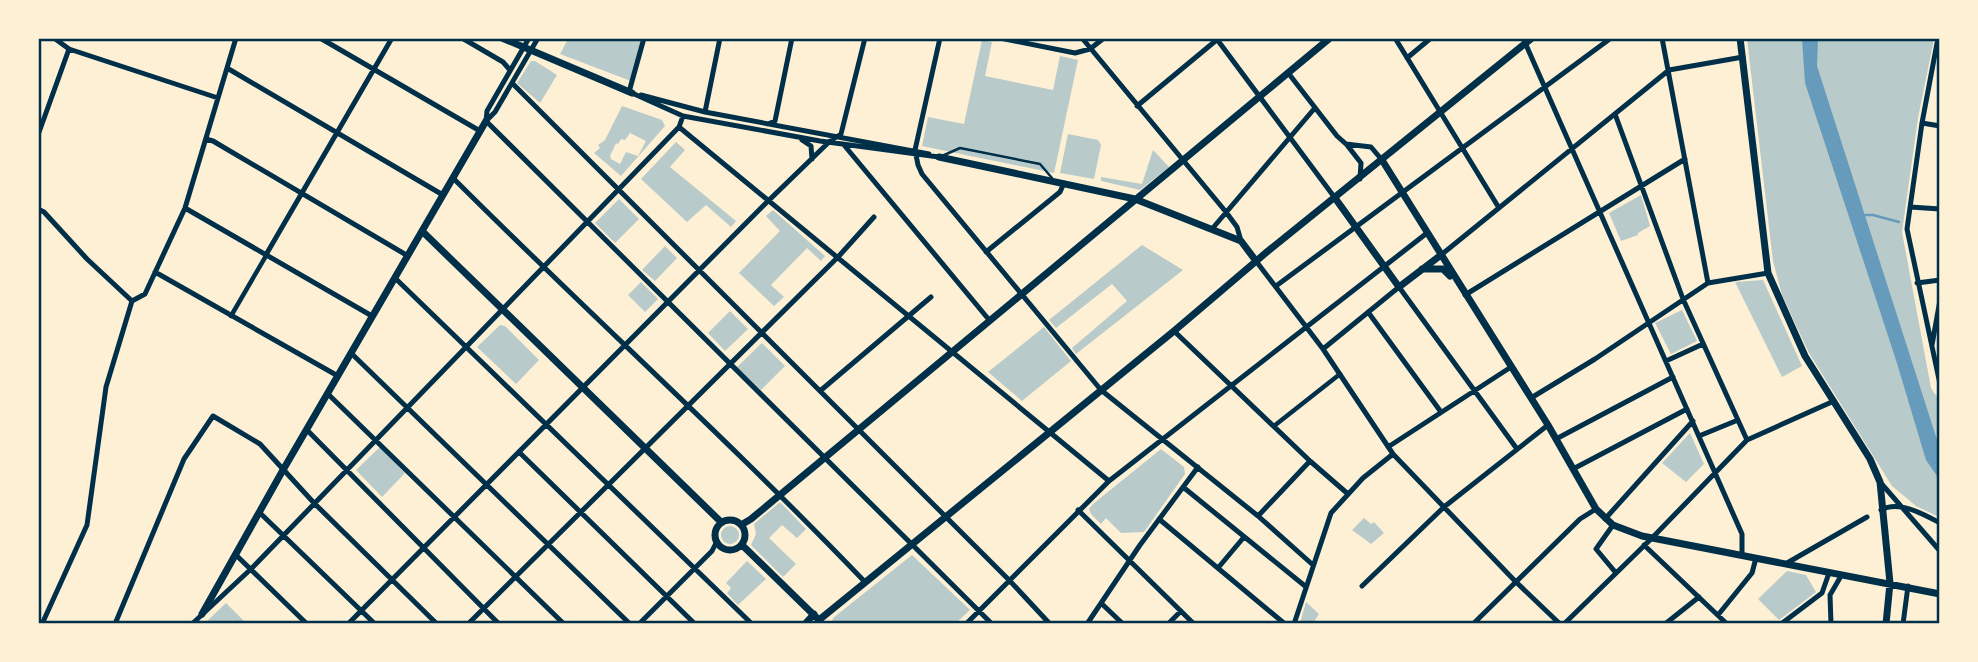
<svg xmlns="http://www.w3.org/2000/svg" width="1978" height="662" viewBox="0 0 1978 662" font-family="Quicksand,sans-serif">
<rect width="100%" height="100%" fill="#fdf0d5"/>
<path fill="#b9caca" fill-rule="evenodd" d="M 568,39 L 641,39 L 631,81 L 560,54 Z
M 1747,39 L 1934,39 L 1918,118 L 1902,232 L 1931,388 L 1939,400 L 1939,517 L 1916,506 L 1892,486 L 1809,353 L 1782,295 L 1773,261 Z
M 982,40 L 992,42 L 985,76 L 1053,90 L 1060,56 L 1078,60 L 1054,173 L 922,146 L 928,117 L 964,124 Z
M 531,61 L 535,61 L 557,75 L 540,103 L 517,83 Z
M 622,106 L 662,120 L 665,126 L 621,176 L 594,153 L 600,148 L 598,145 L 605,140 ZM 630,133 L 646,141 L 638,156 L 626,152 L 620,164 L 611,159 L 610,156 L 616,143 L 618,144 L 621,139 L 625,140 Z
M 1068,134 L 1098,140 L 1101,145 L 1094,179 L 1060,173 Z
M 676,142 L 685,150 L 670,167 L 736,221 L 731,227 L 706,205 L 687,222 L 641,179 Z
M 1153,150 L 1169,167 L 1140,190 L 1101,181 L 1101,177 L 1142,184 Z
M 1641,195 L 1650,226 L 1638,233 L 1638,235 L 1621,241 L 1609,213 Z
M 619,199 L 639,219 L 615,243 L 595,223 Z
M 773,210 L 825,256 L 821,261 L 807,248 L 771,285 L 784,297 L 774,306 L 739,273 L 780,231 L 766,216 Z
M 1142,245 L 1183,270 L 1076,354 L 1072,348 L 1127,301 L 1112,284 L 1056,328 L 1049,320 Z
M 665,246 L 677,258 L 655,281 L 642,270 Z
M 1763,280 L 1802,366 L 1782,377 L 1735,282 Z
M 641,282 L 658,299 L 645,312 L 628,295 Z
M 1682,310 L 1697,341 L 1671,354 L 1655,323 Z
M 730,311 L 748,329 L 725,351 L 708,333 Z
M 500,325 L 505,326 L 539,360 L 516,384 L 477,347 Z
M 1044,327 L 1071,361 L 1022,401 L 988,372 Z
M 762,343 L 785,366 L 761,390 L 737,367 Z
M 1690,433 L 1704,464 L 1686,482 L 1662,463 Z
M 380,447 L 405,473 L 382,497 L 356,470 Z
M 1161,449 L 1184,467 L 1185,474 L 1144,532 L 1121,533 L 1106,518 L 1101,524 L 1091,514 L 1089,509 L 1093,504 Z
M 779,503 L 781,503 L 806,529 L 797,538 L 782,525 L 769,538 L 796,564 L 783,577 L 751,545 L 756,534 L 754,524 Z
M 1364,518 L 1371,524 L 1374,522 L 1384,533 L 1371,544 L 1352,530 Z
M721 535a9 9 0 1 1 18 0a9 9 0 1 1-18 0Z
M 912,555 L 970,610 L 956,623 L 832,623 L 833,618 Z
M 747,561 L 766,579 L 738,605 L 727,593 L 731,588 L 726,583 Z
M 1787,571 L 1806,575 L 1816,592 L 1779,620 L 1758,599 Z
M 1306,602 L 1319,614 L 1315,620 L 1317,623 L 1300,623 Z
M 226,603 L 246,623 L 205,623 Z"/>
<path fill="#669bbc" d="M 1802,39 L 1818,39 L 1817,66 L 1939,446 L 1939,479 L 1926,460 L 1896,360 L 1805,83 Z"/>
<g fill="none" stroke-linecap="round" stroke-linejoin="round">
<path stroke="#669bbc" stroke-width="2.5" d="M 1865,215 L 1873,215 L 1899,222"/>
<path stroke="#003049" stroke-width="2.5" d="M 942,156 L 960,148 L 1040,164 L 1052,178"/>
<path stroke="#003049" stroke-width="4.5" d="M 231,316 L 267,254
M 1274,426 L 1340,374"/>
<path stroke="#003049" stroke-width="5" d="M 54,38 L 69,49 L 218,98
M 320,38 L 480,131
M 462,38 L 503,62 L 510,70
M 940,38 L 915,150 L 918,165 L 922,174 L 1101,390 L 1258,516 L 1313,565
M 1000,38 L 1075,53 L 1090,49 L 1104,38
M 1082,38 L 1226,212 L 1237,227 L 1241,241
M 1216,38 L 1335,198
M 1395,38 L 1499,208
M 1523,38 L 1742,534 L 1742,555
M 1662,38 L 1708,283
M 1938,38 L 1922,123 L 1907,229 L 1940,384
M 1407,58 L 1431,38
M 227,68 L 443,195
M 1289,74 L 1337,136 L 1346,144 L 1371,147 L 1382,160
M 513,84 L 1009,580 L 1050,624
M 629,92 L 644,38
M 632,93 L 683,116 L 820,141 L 939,157
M 641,95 L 705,112 L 929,154
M 1137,106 L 1219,38
M 705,112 L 720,38
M 1615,114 L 1683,299 L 1747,440
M 486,121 L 992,624
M 486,121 L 495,112 L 538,38
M 486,121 L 487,111 L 529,38
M 1922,123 L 1940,126
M 768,124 L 775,121 L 792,38
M 679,127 L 1109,481
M 38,135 L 69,49
M 206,139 L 213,141 L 408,256
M 802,140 L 811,146 L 812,159
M 844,145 L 990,321
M 1347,145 L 1361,163 L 1360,179
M 453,178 C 589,314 732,443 865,582
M 1910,207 L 1940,209
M 185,208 L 372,316
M 38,209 L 44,212 L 87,259 L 132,301
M 1212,229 L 1314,109
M 986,252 L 1060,192 L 1064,183
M 267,253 L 392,38
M 1441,255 L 1669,70 L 1743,57
M 1256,261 L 1323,349 L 1393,454 L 1515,581 L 1560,624
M 155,272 L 338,376
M 395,278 L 752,624
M 1917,283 L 1940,280
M 1276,286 L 1611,38
M 1465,295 L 1685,159
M 1368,312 L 1441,412
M 1174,331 L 1310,461 L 1348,494
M 1932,345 L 1940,300
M 1323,349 L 1399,287 L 1517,449
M 351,353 L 630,624
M 1666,361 L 1703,344
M 820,391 L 931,297
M 328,394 L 564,624
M 1531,398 L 1595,359 L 1708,283 L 1768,273
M 307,430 L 499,624
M 1699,436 L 1738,420
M 1556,439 L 1673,377
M 1388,447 L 1511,367
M 519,452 L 695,624
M 1573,469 L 1687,409
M 1880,482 L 1940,551
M 1183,487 L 1305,586
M 1078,510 L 1194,624
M 1881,510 C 1899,500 1923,514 1940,523
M 259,512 L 375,624
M 1258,516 L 1310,461
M 1159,519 L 1285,624
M 1605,519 L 1693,421
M 1613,525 L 1596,549 L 1616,573
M 1644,545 L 1727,624
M 235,554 L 307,624
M 1787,563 L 1867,517
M 1218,568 L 1244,537
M 1362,586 L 1444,507 L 1548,425
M 1101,603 L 1123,624
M 1718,615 L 1752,573 L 1756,558
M 42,624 L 87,525 L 106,387 L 132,301 L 145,294 L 185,208 L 236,38
M 115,624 L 184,459 L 213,416 L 260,444 L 314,503 L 437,624
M 192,624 L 252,568 L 679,127 L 683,116
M 348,624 L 764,205 L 829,142 L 841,134 L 865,38
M 468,624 L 839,256 L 874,217
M 639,624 L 712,551 L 716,543
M 966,624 L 1109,481 L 1427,233
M 1087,624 L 1140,545 L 1198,467
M 1168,624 L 1181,611
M 1294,624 L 1331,513 L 1363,478 L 1393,454
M 1473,624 L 1580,519 L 1596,509
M 1564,624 L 1652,538 L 1747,440 L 1834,401
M 1665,624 L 1699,597
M 1781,624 L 1822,593 L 1829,573
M 1831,624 L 1830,595 L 1841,576
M 1903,624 L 1908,586"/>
<path stroke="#003049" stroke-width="7" d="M 502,38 L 632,93
M 1740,38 L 1768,273 L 1805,356 L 1870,459 L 1880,482 L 1890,583 L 1886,624
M 939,157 L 1135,199 L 1241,241 L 1256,261
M 1382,160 L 1548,425 L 1596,509 L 1613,525 L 1642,536 L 1940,594
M 1335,198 L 1399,287 L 1441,255
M 422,231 L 721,522
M 1422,269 L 1443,269 L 1450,276
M715 535a15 15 0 1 1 30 0a15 15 0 1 1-30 0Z
M 741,525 L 751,519 L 1330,38
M 742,545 L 819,620 L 1174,331 L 1268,251 L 1532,38
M 202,614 L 283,470 L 486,121
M 805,624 L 814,614"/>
</g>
<rect width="1978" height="662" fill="none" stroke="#fdf0d5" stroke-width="80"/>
<rect x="40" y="40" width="1898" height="582" fill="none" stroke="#003049" stroke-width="2.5"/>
</svg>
